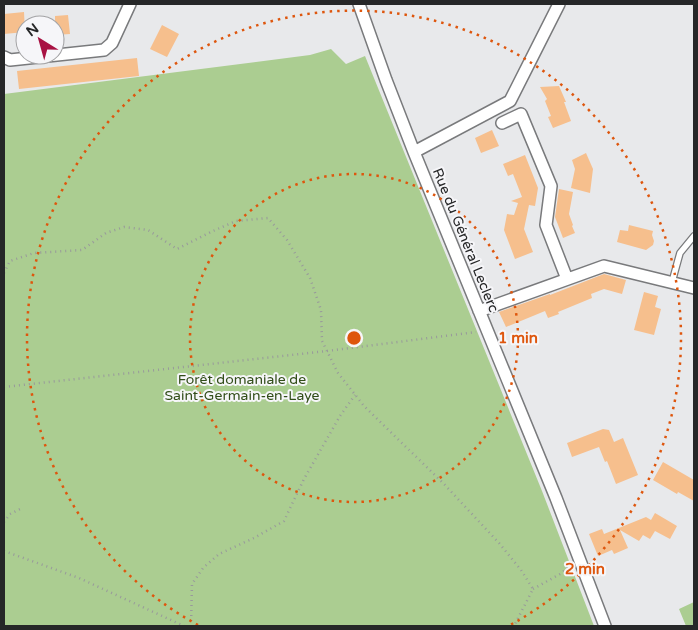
<svg xmlns="http://www.w3.org/2000/svg" width="698" height="630" viewBox="0 0 698 630" font-family="'Varela Round',sans-serif">
<rect width="100%" height="100%" fill="#e8e9eb"/>
<path fill="#abcd91" d="M 331,49 L 346,64 L 365,56 L 542,491 L 594,626 L 4,626 L 4,94 L 310,55 Z
M 694,602 L 694,626 L 686,626 L 679,609 Z"/>
<path fill="#f6bf8d" d="M 24,12 L 25,32 L 4,34 L 4,14 Z
M 68,15 L 70,34 L 55,35 L 55,16 Z
M 162,25 L 179,34 L 167,57 L 150,49 Z
M 137,58 L 139,76 L 19,89 L 17,71 Z
M 559,86 L 566,102 L 564,102 L 571,121 L 553,128 L 548,117 L 551,116 L 545,101 L 547,99 L 540,87 Z
M 492,130 L 499,146 L 481,153 L 475,138 Z
M 586,153 L 593,169 L 590,193 L 571,188 L 575,169 L 572,160 Z
M 525,155 L 538,188 L 535,206 L 529,205 L 524,229 L 533,252 L 515,259 L 504,230 L 507,214 L 514,215 L 518,203 L 511,201 L 522,197 L 513,174 L 508,176 L 503,164 Z
M 559,189 L 573,192 L 569,214 L 573,225 L 572,226 L 575,233 L 563,238 L 555,217 Z
M 629,225 L 653,231 L 652,235 L 654,241 L 653,245 L 646,250 L 617,242 L 620,230 L 628,231 Z
M 604,274 L 626,280 L 622,294 L 604,289 L 591,294 L 592,298 L 558,312 L 559,314 L 548,318 L 545,311 L 506,327 L 499,312 L 550,294 L 550,295 Z
M 644,292 L 658,296 L 655,307 L 661,309 L 654,335 L 634,330 Z
M 603,429 L 609,430 L 614,442 L 623,438 L 638,475 L 616,484 L 607,461 L 605,462 L 599,447 L 572,457 L 567,443 Z
M 663,462 L 694,480 L 694,501 L 678,492 L 677,494 L 653,480 Z
M 655,513 L 677,526 L 670,539 L 655,531 L 650,539 L 643,535 L 639,541 L 620,530 L 628,548 L 614,554 L 612,550 L 598,556 L 589,534 L 602,529 L 604,534 L 646,517 L 651,520 Z"/>
<g fill="none" stroke-linecap="round" stroke-linejoin="round">
<g stroke="#797a7c" stroke-width="8">
<path id="service" d="M 672,282 L 680,253 L 694,236"/>
</g>
<g stroke="#797a7c" stroke-width="14">
<path id="minor" d="M 359,4 L 386,80 L 414,152 L 556,498 L 605,626
M 4,57 L 10,60 L 104,50 L 112,43 L 130,4
M 502,123 L 521,114 L 551,186 L 546,225 L 567,279
M 414,152 L 510,101 L 559,4
M 479,311 L 604,266 L 694,288"/>
</g>
<path stroke="#98999b" stroke-width="2.5" stroke-dasharray="1 4" stroke-linecap="butt" d="M 4,273 L 10,261 L 34,253 L 82,250 L 106,233 L 124,227 L 148,230 L 177,249 L 213,231 L 236,221 L 268,218 L 287,240 L 310,278 L 321,310 L 322,341 L 338,373 L 364,406 L 444,484 L 499,543 L 521,570 L 533,589 L 514,626
M 4,387 L 327,351 L 476,332
M 4,522 L 10,514 L 20,509
M 4,551 L 79,578 L 184,626
M 533,589 L 562,573 L 570,565
M 191,626 L 192,584 L 203,568 L 219,554 L 254,538 L 284,521 L 304,479 L 340,416 L 355,395"/>
<use href="#service" stroke="#fff" stroke-width="5.5"/>
<use href="#minor" stroke="#fff" stroke-width="11"/>
</g>
<g fill="none" stroke="#de560d" stroke-width="2.5" stroke-dasharray="2.5 5">
<circle cx="354" cy="338" r="164"/>
<path d="M198 625A327 327 0 1 1 510 625"/>
</g>
<g text-anchor="middle" stroke-width="4" stroke-linejoin="round" paint-order="stroke">
<g font-size="14" fill="#262728" stroke="#f6f6f9">
<text transform="translate(466 240) rotate(68)" y="5">Rue du Général Leclerc</text>
</g>
<g font-size="14" fill="#314d18" stroke="#f6f6f9">
<text x="242" y="384">Forêt domaniale de<tspan x="242" dy="16">Saint-Germain-en-Laye</tspan></text>
</g>
</g>
<circle cx="354" cy="338" r="8" fill="#de560d" stroke="#f6f6f9" stroke-width="2.5"/>
<g font-size="15" text-anchor="middle" font-weight="bold" fill="#de560d" stroke="#f6f6f9" stroke-width="4" stroke-linejoin="round" paint-order="stroke">
<text x="518" y="343">1 min</text>
<text x="585" y="574">2 min</text>
</g>
<rect width="698" height="630" fill="none" stroke="#262728" stroke-width="10"/>
<g transform="translate(40 40) rotate(323)"><circle r="24" fill="#f6f6f9" stroke="#a3a3a5"/>
<path d="M0-4L9 19L0 12L-9 19Z" fill="#a81243"/>
<text y="-8" font-size="14" font-weight="bold" text-anchor="middle" fill="#262728">N</text>
</g>
</svg>
